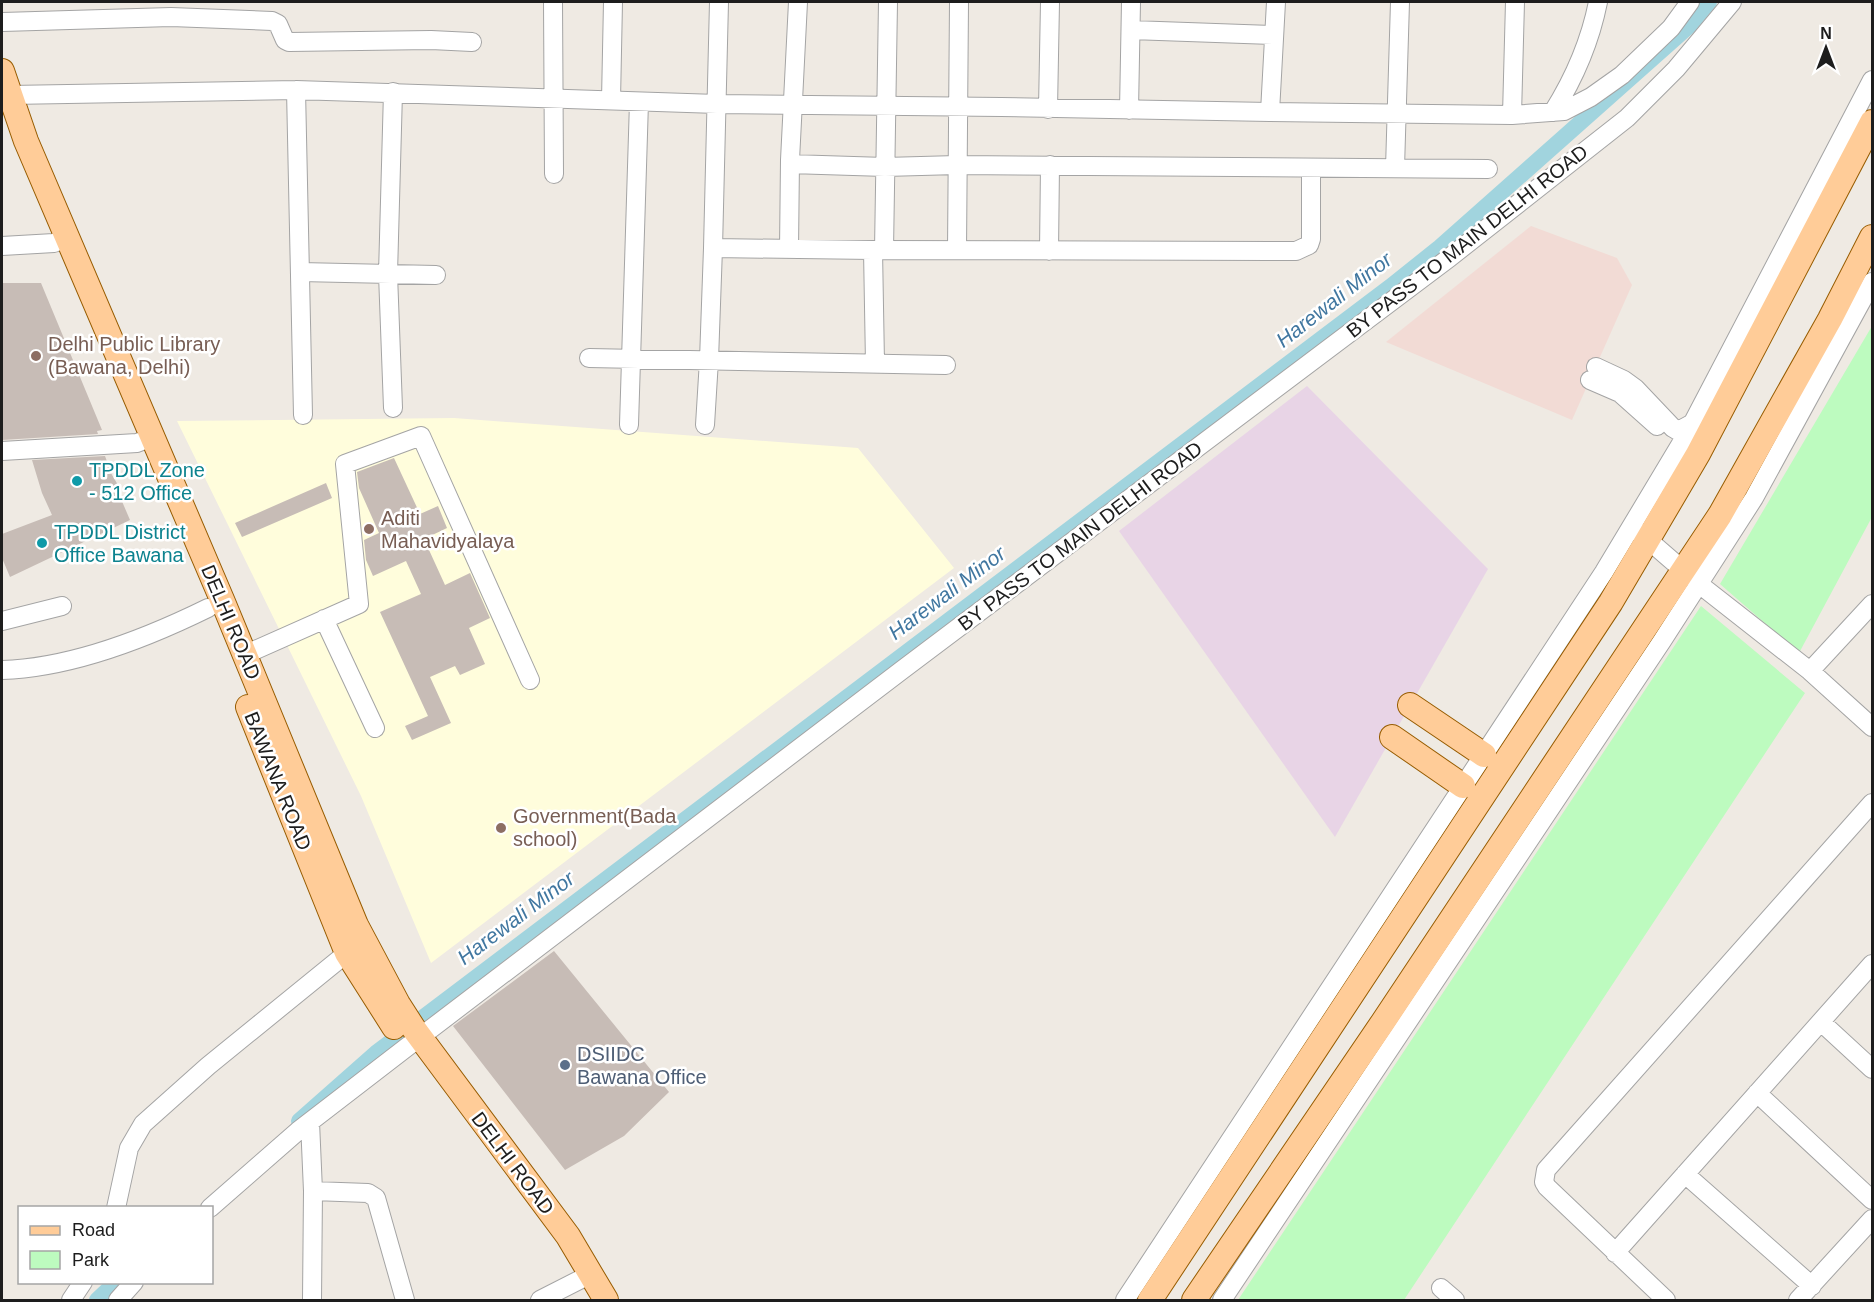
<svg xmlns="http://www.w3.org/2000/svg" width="1874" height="1302" viewBox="0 0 1874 1302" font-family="Arial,sans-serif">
<rect width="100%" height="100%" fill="#efeae3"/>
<path fill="#e8d4e6" d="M 1307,386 L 1488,569 L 1335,837 L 1119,531 Z"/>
<path fill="#fffddc" d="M 454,418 L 858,448 L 954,568 L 431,963 L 361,796 L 177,421 Z"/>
<path fill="#f2dbd5" d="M 1531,226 L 1617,258 L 1632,285 L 1572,420 L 1386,342 Z"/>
<path fill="#bdfbbf" d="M 1872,326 L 1872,517 L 1799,653 L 1720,584 Z
M 1701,606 L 1805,693 L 1404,1300 L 1238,1300 Z"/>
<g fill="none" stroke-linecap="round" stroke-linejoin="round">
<path stroke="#a1d4de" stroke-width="16" d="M 299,1121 L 376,1053 L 1390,287 L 1440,247 L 1689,26 L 1709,2
M 97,1300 L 116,1282"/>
</g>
<path fill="#c7bcb6" d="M 2,283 L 41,283 L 102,430 L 97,431 L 98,434 L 2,440 Z
M 105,456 L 112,475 L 121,490 L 118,492 L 130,520 L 10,577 L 2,558 L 2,534 L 52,515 L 42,493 L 32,460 Z
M 394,458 L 420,514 L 438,506 L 447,528 L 424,539 L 445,585 L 470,573 L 490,618 L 469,628 L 485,664 L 460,675 L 455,666 L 430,677 L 451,723 L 412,740 L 405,726 L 428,716 L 380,612 L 421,594 L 406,561 L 373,576 L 366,560 L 364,540 L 379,533 L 359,488 L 357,472 Z
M 326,483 L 332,498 L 242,537 L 235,523 Z
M 554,951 L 669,1092 L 624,1136 L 565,1170 L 453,1026 Z"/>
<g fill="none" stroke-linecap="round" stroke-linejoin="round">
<g stroke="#a4a4a4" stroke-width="20">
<path id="minor" d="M 553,2 L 554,174
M 2,22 L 171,17 L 272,21 L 278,24 L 285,40 L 289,42 L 431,40 L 472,42
M 1131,30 L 1274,35
M 296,90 L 303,415
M 393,92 L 388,274 L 393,408
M 10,95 L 296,90 L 717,104 L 1001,107 L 1270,112 L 1276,2
M 611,100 L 613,2
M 1048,109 L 1050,2
M 1129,110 L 1131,2
M 1270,112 L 1512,115 L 1564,111 L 1591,97 L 1622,75 L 1671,28 L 1690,2
M 1553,112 C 1575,77 1590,42 1598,2
M 1512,115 L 1515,2
M 790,164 L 885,167 L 957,165 L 1488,169
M 1395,168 L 1400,2
M 2,246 L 54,243 L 67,237
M 713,248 L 719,2
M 789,249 L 790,160 L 798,2
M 873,250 L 875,363
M 884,250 L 888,2
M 957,250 L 959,2
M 1049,251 L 1050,165
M 300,272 L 436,275
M 589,358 L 946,365
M 1596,367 L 1624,380 L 1635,388 L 1673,428 L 1678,431 L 1691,424
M 1590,380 L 1620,393 L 1657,426
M 629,425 L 639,102
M 705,425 L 709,360 L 713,248 L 873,250 L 1296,251 L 1309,245 L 1311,239 L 1311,168
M 2,451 L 137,443 L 152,437
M 1639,532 L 1699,584 L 1810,671 L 1872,727
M 324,619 L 375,728
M 2,621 L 62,606
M 244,655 L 359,604 L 345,464 L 421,436 L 530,680
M 2,670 C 70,668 147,638 208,608
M 1810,671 L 1872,604
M 1821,1022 L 1872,1069
M 1757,1093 L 1872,1200
M 310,1122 L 313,1191 L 312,1300
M 1685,1174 L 1812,1286
M 313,1191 L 368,1193 L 376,1198 L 405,1300
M 116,1208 L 129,1148 L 143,1124 L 208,1066 L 347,953
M 210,1208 L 298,1131 L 407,1047 L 902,670 L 1449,258 L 1627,118 L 1676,69 L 1732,2
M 1615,1253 L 1872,964
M 1441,1288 L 1455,1300
M 71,1300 L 83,1282
M 118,1300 L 134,1282
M 540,1300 L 591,1274
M 1125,1300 L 1604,572 L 1688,432 L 1872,80
M 1222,1300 L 1662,641 L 1754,498 L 1872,282
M 1666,1300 L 1547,1187 L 1544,1182 L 1546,1170 L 1872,803
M 1798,1300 L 1872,1219"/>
</g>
<g stroke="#975c00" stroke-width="26">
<path id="major" d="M 2,71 L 26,141 L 223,602 L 356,925 L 398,1004 L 414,1029 L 568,1236 L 606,1300
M 1410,705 L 1484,755
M 248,707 L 347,953 L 394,1027
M 1392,737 L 1463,786
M 1150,1300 L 1611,602 L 1698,454 L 1872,122
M 1194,1300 L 1383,1022 L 1720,515 L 1830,319 L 1872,237"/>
</g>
<use href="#minor" stroke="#fff" stroke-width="18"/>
<use href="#major" stroke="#ffcc98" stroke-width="24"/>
</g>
<g fill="#8d6e63" stroke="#fff" stroke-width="2">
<circle cx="36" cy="356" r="6"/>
<circle cx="369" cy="529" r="6"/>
<circle cx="501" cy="828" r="6"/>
</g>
<g fill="#0f9aa8" stroke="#fff" stroke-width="2">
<circle cx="77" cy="481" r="6"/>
<circle cx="42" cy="543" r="6"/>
</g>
<circle fill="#5c6f8a" stroke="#fff" stroke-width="2" cx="565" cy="1065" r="6"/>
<g text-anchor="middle" stroke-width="5" stroke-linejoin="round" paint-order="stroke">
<g font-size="20" fill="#1d1d1d" stroke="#fff">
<text transform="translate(1467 241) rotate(-38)" y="7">BY PASS TO MAIN DELHI ROAD</text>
<text transform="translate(1080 536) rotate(-37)" y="7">BY PASS TO MAIN DELHI ROAD</text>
<text transform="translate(231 622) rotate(67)" y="7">DELHI ROAD</text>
<text transform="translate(278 781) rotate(68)" y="7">BAWANA ROAD</text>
<text transform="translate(513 1163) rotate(53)" y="7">DELHI ROAD</text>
</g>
<g font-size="20" fill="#785e54" stroke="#fff" text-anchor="start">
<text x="48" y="351">Delhi Public Library<tspan x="48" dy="23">(Bawana, Delhi)</tspan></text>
<text x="381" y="525">Aditi<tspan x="381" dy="23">Mahavidyalaya</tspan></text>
<text x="513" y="823">Government(Bada<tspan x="513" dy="23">school)</tspan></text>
</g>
<g font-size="20" fill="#0d838f" stroke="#fff" text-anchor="start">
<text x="89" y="477">TPDDL Zone<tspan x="89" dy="23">- 512 Office</tspan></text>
<text x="54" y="539">TPDDL District<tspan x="54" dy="23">Office Bawana</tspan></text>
</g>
<g font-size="20" fill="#4e5e75" stroke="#fff" text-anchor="start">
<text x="577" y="1061">DSIIDC<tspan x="577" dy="23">Bawana Office</tspan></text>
</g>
<g font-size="21" font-style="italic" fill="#4177a0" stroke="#fff">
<text transform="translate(1334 300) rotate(-38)" y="7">Harewali Minor</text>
<text transform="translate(947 593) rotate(-37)" y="7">Harewali Minor</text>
<text transform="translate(516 918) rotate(-37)" y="7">Harewali Minor</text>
</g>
</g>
<rect width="1874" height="1302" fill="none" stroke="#1d1d1d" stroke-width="6"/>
<rect x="18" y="1206" width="195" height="78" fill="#ffffff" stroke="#a5a5a5" stroke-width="1.5"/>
<rect x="30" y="1226" width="30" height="9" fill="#ffcc98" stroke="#a5a5a5" stroke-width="1.5"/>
<text x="72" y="1236" font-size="18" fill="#1d1d1d">Road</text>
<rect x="30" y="1251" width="30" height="18" fill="#bdfbbf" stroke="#a5a5a5" stroke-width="1.5"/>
<text x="72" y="1266" font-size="18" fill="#1d1d1d">Park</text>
<g transform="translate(1826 48)" stroke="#ffffff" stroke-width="4.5" paint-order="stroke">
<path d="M0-4.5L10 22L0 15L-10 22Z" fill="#1d1d1d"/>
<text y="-9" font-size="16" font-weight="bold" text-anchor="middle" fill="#1d1d1d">N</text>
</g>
</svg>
